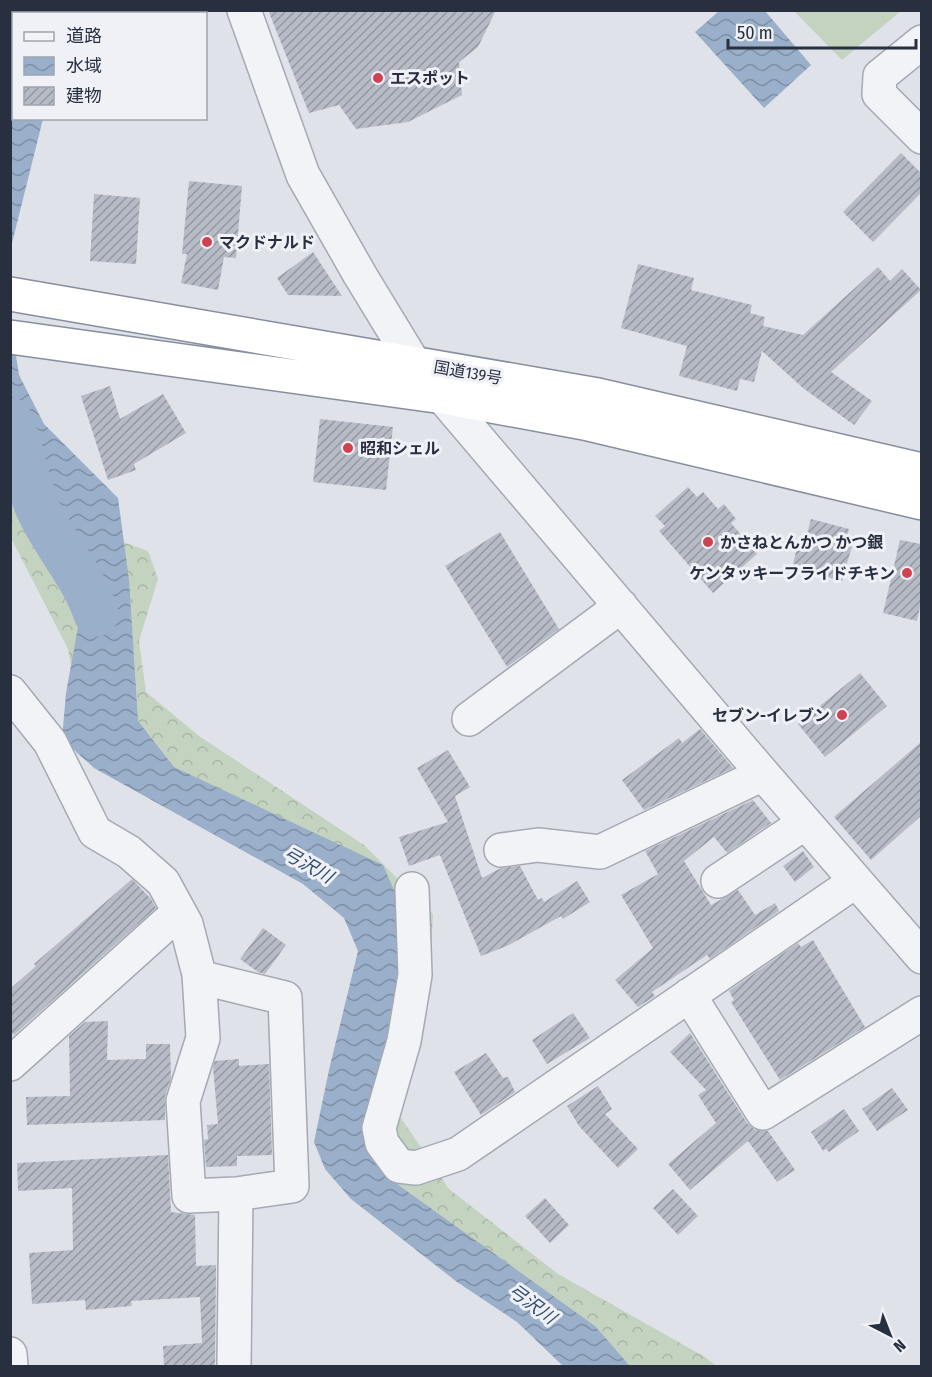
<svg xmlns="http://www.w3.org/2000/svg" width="932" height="1377" viewBox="0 0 932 1377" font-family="'Fira Sans Condensed','Noto Sans JP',sans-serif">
<defs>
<pattern id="forest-crowns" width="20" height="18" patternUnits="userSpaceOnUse" patternTransform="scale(1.5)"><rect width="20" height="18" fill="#c4d3c0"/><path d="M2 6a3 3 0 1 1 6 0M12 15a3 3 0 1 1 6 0" fill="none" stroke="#a8b5a6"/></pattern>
<pattern id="water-waves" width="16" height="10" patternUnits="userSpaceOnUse" patternTransform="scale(1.5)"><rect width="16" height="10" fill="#9aafc9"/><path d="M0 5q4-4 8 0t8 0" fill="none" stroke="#7e8fa5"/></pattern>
<pattern id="building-hatch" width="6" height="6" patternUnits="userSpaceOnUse" patternTransform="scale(1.5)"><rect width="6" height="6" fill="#b6bbc5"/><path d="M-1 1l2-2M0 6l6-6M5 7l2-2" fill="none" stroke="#9498a1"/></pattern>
</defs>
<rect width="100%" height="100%" fill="#dfe2e9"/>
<path fill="url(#forest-crowns)" d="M 10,381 L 100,534 L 148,551 L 158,579 L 139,641 L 146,692 L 199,736 L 364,845 L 433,914 L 429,990 L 397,1112 L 449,1189 L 558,1274 L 705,1357 L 716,1366 L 627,1366 L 358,1184 L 374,954 L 326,881 L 85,740 L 68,649 L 11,538 Z"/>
<path fill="#c4d3c0" d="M 794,11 L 901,11 L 842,60 Z"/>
<path fill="url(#water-waves)" d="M 11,10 L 75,11 L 74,13 L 14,14 L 14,118 L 43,119 L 11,247 Z
M 719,11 L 765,11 L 811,65 L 764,108 L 695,32 Z
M 10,317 L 19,375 L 44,424 L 118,498 L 129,580 L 138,721 L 174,767 L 383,865 L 414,936 L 388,1063 L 383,1174 L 595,1326 L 630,1366 L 563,1366 L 517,1322 L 457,1282 L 351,1199 L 325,1169 L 314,1142 L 329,1070 L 358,951 L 344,918 L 303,884 L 94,768 L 62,739 L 66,693 L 78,627 L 68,561 L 36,503 L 11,448 Z"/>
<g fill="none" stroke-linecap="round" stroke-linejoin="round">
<path stroke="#9aafc9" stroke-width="45" d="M 10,420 C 22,447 25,477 36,504 C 52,543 83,574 96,614"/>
</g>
<path fill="url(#building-hatch)" d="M 268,10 L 496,10 L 478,47 L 459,62 L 462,95 L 408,122 L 356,129 L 339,105 L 309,113 Z
M 901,153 L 921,173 L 921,193 L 873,242 L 843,212 Z
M 189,181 L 242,186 L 236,258 L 224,257 L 218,290 L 181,283 L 187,254 L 182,254 Z
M 94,194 L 140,198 L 136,264 L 90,261 Z
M 313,252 L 342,296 L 288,295 L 277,278 Z
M 638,264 L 694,278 L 691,290 L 752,305 L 750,313 L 765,317 L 763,326 L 803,335 L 878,267 L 890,281 L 902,269 L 921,290 L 831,372 L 872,401 L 854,425 L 803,388 L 762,351 L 754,382 L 740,379 L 737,391 L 679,376 L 687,346 L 621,328 Z
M 110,386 L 120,419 L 163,394 L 186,433 L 134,464 L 136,470 L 108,480 L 81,396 Z
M 320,419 L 393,427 L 386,490 L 313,482 Z
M 688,487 L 697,497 L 703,492 L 718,509 L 724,504 L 736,519 L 731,523 L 757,554 L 713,593 L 659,531 L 665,526 L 655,516 Z
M 811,519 L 849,529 L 845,544 L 852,546 L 842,581 L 792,568 L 797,548 L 803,549 Z
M 500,532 L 559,629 L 507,667 L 445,566 Z
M 900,540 L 921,544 L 921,602 L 917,621 L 883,613 Z
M 860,673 L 887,706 L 825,757 L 798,724 Z
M 700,729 L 733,768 L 644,810 L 622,780 L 679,738 L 682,743 Z
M 921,742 L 921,816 L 871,860 L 834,817 Z
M 448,750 L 470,787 L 455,796 L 482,878 L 501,868 L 520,866 L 538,900 L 542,898 L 544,902 L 577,881 L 590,902 L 563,919 L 561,916 L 507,946 L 481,956 L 440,855 L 409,866 L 399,837 L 448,822 L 417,768 Z
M 753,800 L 771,823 L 727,853 L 714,837 L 684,861 L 711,905 L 738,890 L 755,915 L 775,903 L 779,911 L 710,959 L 707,955 L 652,992 L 655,996 L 638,1007 L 615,980 L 653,948 L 621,895 L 658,874 L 645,851 Z
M 803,851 L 814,867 L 795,882 L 783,866 Z
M 132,879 L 151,899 L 156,908 L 14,1035 L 10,1030 L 10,989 L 36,966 L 34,964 Z
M 263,928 L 286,945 L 265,974 L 258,972 L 240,959 Z
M 813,940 L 865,1027 L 780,1080 L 731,1002 L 734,1000 L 729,991 L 798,943 L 801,947 Z
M 573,1013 L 590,1038 L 547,1064 L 532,1040 Z
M 108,1021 L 107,1060 L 146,1059 L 146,1044 L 170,1044 L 171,1078 L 165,1096 L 165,1120 L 27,1125 L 26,1097 L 70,1096 L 69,1036 L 85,1022 Z
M 690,1033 L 747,1123 L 755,1130 L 768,1131 L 795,1170 L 777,1182 L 748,1141 L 690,1190 L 668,1164 L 716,1123 L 698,1095 L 706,1090 L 670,1052 Z
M 486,1053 L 503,1078 L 508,1077 L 515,1092 L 481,1115 L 454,1072 Z
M 239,1059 L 239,1066 L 269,1064 L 272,1155 L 237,1156 L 237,1166 L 206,1167 L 204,1140 L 208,1139 L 207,1125 L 218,1124 L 213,1067 L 215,1061 Z
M 598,1086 L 612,1109 L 605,1114 L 638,1149 L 618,1168 L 579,1126 L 567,1106 Z
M 892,1088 L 908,1110 L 877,1131 L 862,1109 Z
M 844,1109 L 859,1131 L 829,1152 L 826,1149 L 823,1151 L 811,1132 Z
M 168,1155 L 171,1212 L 195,1215 L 196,1266 L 216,1265 L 215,1366 L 164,1366 L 163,1346 L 202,1343 L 200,1297 L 131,1301 L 132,1306 L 86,1310 L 85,1300 L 32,1304 L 29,1253 L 73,1250 L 72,1188 L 18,1191 L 17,1163 Z
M 673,1189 L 698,1216 L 678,1235 L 653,1208 Z
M 545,1198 L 569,1225 L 550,1243 L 525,1216 Z"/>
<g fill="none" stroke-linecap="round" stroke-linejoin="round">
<g stroke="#a4a9b3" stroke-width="36">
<path id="minor" d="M 244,10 L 303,175 L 360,275 L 413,362 L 763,774 L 922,957
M 922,42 L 880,76 L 879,94 L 922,137
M 10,692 L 50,742 L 95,832 L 129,852 L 163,882 L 186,924 L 199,974 L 203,1038 L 183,1101 L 189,1196 L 236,1194 L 234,1366
M 469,719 L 621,606
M 501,850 L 538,845 L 600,852 L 763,774
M 718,881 L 805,823
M 412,889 L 415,975 L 404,1041 L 379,1128 L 382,1143 L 399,1166 L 416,1168 L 458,1154 L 856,881
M 199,977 L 285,998 L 292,1186 L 236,1194
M 689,995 L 763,1113 L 922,1013
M 10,1064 L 178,913
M 10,1354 L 11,1366"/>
</g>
<g stroke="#868f9f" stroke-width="36">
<path id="highway" d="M 10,294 L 598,395 L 922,470
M 10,337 L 443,397 L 584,423 L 922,503"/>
</g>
<use href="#minor" stroke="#f2f3f7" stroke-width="33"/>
<use href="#highway" stroke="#fff" stroke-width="33"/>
</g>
<g fill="#cf4252" stroke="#eff1f6" stroke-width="2">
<circle cx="378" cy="78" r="6"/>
<circle cx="207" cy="242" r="6"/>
<circle cx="348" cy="448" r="6"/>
<circle cx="708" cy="542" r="6"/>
<circle cx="907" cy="573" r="6"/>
<circle cx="842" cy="715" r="6"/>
</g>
<g text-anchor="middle" stroke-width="6" stroke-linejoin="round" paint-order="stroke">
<g font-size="16" font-weight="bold" fill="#283040" stroke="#eff1f6" text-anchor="start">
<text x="390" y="84">エスポット</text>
<text x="219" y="248">マクドナルド</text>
<text x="360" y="454">昭和シェル</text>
<text x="720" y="548">かさねとんかつ かつ銀</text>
<text x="895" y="579" text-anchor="end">ケンタッキーフライドチキン</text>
<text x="830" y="721" text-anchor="end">セブン-イレブン</text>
</g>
<g font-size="16" fill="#283040" stroke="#eff1f6">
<text transform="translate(468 372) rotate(10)" y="6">国道139号</text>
</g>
<g font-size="18" font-style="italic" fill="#324c74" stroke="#eff1f6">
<text transform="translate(308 865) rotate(30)" y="6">弓沢川</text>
<text transform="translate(532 1304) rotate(36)" y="6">弓沢川</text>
</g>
</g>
<rect width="932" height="1377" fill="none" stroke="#283040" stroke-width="24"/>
<rect x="12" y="12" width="195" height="108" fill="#eff1f6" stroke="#9fa4ad" stroke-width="1.5"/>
<rect x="24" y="32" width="30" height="9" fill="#f2f3f7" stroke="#9fa4ad" stroke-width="1.5"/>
<text x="66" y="42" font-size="18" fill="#283040">道路</text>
<rect x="24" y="57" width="30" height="18" fill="url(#water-waves)" stroke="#9fa4ad" stroke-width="1.5"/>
<text x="66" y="72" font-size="18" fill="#283040">水域</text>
<rect x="24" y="87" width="30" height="18" fill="url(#building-hatch)" stroke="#9fa4ad" stroke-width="1.5"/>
<text x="66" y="102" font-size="18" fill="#283040">建物</text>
<g transform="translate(890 1335) rotate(138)" stroke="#eff1f6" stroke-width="4.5" paint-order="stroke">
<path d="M0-4.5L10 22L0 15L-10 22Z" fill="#283040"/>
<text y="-9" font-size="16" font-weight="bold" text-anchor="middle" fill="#283040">N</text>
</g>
<path d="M728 39v9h188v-9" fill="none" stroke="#283040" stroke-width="3"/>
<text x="737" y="39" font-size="18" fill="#283040" stroke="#eff1f6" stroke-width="4.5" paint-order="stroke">50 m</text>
</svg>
